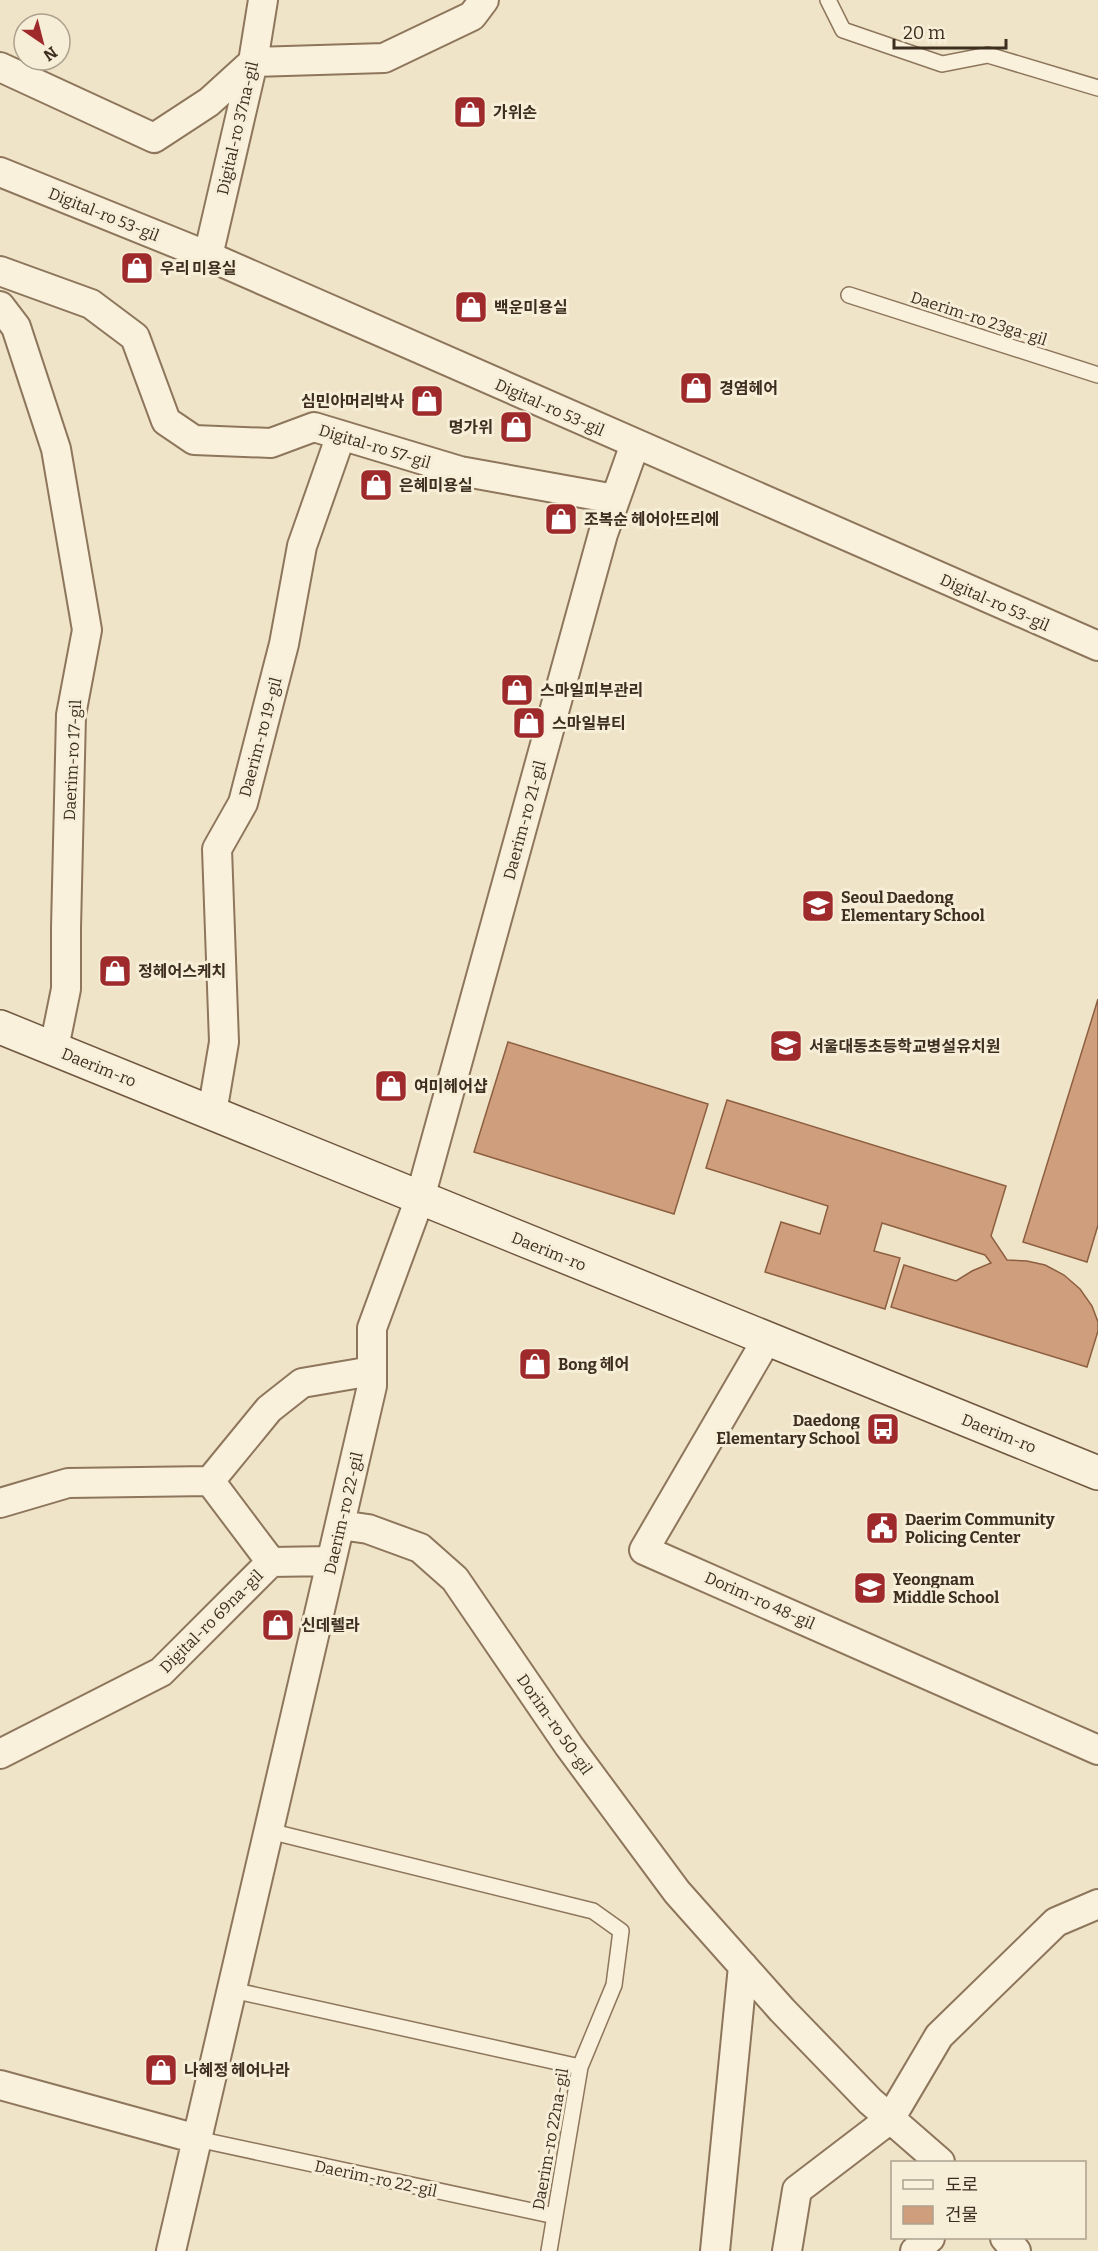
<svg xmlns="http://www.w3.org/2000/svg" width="1098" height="2251" viewBox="0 0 1098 2251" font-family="Bitter,'Noto Sans KR',serif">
<rect width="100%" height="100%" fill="#f0e4c8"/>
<path fill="#cf9f7d" stroke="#8d5f41" stroke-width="1.5" d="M 1098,999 L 1098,1225 L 1087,1262 L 1023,1242 Z
M 508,1042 L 708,1104 L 674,1214 L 474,1152 Z
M 727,1100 L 1006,1186 L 991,1236 L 1007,1260 L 1027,1261 L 1045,1265 L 1064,1275 L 1080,1289 L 1092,1306 L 1098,1322 L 1098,1331 L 1087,1367 L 891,1307 L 904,1265 L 956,1281 L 972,1271 L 991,1263 L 985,1255 L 882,1223 L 874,1251 L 900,1258 L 885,1309 L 765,1272 L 781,1222 L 820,1234 L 828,1206 L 706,1168 Z"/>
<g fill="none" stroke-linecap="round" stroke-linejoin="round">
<g stroke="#8d765c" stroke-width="18">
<path id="lane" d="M 828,0 L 843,30 L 942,64 L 988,55 L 1098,88
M 849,295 L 1098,375
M 269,1831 L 593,1911 L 621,1931 L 614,1985 L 580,2067 L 549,2251
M 232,1990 L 580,2067
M 197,2139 L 555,2216"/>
</g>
<g stroke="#8d765c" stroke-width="32">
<path id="street" d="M 0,67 L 154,138 L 209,102 L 253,62 L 384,58 L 472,16 L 484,0
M 0,172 L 208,256 L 1098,646
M 208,256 L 253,62 L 263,0
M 0,271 L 91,304 L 135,337 L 166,421 L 194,440 L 271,443 L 314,427 L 460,471 L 615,499
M 0,306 L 16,327 L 56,449 L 87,630 L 71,715 L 66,928 L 66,989 L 54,1048
M 212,1113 L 224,1042 L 217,849 L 243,803 L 284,644 L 302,546 L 341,435
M 767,1339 L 644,1550 L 1098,1750
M 210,1481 L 271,1562
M 0,1503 L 68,1483 L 210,1481 L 269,1409 L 302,1383 L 372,1371
M 340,1525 L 368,1529 L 420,1548 L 455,1579 L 569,1746 L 677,1892 L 782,2010 L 870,2101 L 940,2162
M 0,1754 L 161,1672 L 271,1562 L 331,1561
M 0,2085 L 197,2139
M 1005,2238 L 1016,2251
M 171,2251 L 372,1386 L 372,1328 L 420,1198 L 603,534 L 635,444
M 715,2251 L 743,1966
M 787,2251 L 797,2190 L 890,2119 L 939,2036 L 1056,1922 L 1098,1904
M 915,2251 L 930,2238"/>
</g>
<g stroke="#6f573f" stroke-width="36">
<path id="secondary" d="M 0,1027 L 1098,1473"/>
</g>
<use href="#lane" stroke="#faf1dc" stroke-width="15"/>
<use href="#street" stroke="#faf1dc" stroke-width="28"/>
<use href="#secondary" stroke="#faf1dc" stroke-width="33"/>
</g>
<defs>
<g id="shop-square" transform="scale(1.725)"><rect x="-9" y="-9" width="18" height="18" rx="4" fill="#9e2a2b" stroke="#f7eed8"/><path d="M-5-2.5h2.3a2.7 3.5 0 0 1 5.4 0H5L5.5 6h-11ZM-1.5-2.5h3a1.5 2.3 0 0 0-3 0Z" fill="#fff"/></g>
<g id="school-square" transform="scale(1.725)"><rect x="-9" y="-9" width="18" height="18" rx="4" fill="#9e2a2b" stroke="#f7eed8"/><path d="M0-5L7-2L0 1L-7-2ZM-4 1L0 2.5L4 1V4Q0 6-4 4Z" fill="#fff"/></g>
<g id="bus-square" transform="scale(1.725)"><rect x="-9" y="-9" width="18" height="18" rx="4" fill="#9e2a2b" stroke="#f7eed8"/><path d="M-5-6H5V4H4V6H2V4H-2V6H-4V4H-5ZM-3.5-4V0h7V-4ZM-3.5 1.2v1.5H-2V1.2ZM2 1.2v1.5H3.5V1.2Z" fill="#fff"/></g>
<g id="civic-square" transform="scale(1.725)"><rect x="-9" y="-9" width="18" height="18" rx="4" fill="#9e2a2b" stroke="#f7eed8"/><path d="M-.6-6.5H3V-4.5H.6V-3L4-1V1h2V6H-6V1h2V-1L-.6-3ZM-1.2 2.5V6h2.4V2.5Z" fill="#fff"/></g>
</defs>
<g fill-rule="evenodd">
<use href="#shop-square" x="470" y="112"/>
<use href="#shop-square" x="137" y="268"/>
<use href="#shop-square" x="471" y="307"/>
<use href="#shop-square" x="696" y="388"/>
<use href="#shop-square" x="427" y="401"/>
<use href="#shop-square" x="516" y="427"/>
<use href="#shop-square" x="376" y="485"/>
<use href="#shop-square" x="561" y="519"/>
<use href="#shop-square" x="517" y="690"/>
<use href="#shop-square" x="529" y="723"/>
<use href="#school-square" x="818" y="906"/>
<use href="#shop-square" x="115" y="971"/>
<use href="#school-square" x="786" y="1046"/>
<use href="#shop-square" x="391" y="1086"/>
<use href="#shop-square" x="535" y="1364"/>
<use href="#bus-square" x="883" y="1429"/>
<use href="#civic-square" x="882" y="1528"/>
<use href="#school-square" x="870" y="1588"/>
<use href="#shop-square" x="278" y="1625"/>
<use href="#shop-square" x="161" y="2070"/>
</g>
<g text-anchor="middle" stroke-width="6" stroke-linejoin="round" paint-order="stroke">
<g font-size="16" font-weight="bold" fill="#3d2e20" stroke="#f7eed8" text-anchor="start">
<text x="493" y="118">가위손</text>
<text x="160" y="274">우리 미용실</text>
<text x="494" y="313">백운미용실</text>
<text x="719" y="394">경염헤어</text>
<text x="404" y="407" text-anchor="end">심민아머리박사</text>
<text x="493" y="433" text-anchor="end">명가위</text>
<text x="399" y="491">은혜미용실</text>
<text x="584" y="525">조복순 헤어아뜨리에</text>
<text x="540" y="696">스마일피부관리</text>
<text x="552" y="729">스마일뷰티</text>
<text x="841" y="903">Seoul Daedong<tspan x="841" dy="18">Elementary School</tspan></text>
<text x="138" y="977">정헤어스케치</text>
<text x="809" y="1052">서울대동초등학교병설유치원</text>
<text x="414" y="1092">여미헤어샵</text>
<text x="558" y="1370">Bong 헤어</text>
<text x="860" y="1426" text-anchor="end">Daedong<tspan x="860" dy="18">Elementary School</tspan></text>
<text x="905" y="1525">Daerim Community<tspan x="905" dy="18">Policing Center</tspan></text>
<text x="893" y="1585">Yeongnam<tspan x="893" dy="18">Middle School</tspan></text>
<text x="301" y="1631">신데렐라</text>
<text x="184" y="2076">나혜정 헤어나라</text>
</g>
<g font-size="16" fill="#3d2e20" stroke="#f7eed8">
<text transform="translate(237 128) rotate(-77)" y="6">Digital-ro 37na-gil</text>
<text transform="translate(104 214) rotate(22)" y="6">Digital-ro 53-gil</text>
<text transform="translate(979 318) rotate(18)" y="6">Daerim-ro 23ga-gil</text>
<text transform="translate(550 407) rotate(24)" y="6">Digital-ro 53-gil</text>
<text transform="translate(375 446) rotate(17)" y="6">Digital-ro 57-gil</text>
<text transform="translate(995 602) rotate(24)" y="6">Digital-ro 53-gil</text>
<text transform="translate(260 737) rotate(-75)" y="6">Daerim-ro 19-gil</text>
<text transform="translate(72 760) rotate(-87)" y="6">Daerim-ro 17-gil</text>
<text transform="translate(524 820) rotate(-75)" y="6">Daerim-ro 21-gil</text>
<text transform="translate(99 1067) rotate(22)" y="6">Daerim-ro</text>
<text transform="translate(549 1251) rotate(22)" y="6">Daerim-ro</text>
<text transform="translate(999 1433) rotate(22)" y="6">Daerim-ro</text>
<text transform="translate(343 1513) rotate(-77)" y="6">Daerim-ro 22-gil</text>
<text transform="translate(760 1600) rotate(24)" y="6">Dorim-ro 48-gil</text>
<text transform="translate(211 1621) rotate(-45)" y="6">Digital-ro 69na-gil</text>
<text transform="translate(555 1724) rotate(55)" y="6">Dorim-ro 50-gil</text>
<text transform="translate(550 2139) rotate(-80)" y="6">Daerim-ro 22na-gil</text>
<text transform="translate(376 2178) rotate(12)" y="6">Daerim-ro 22-gil</text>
</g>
</g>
<rect x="891" y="2161" width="195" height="78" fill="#f7eed8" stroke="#ada18e" stroke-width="1.5"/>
<rect x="903" y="2180" width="30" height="9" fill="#faf1dc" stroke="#ada18e" stroke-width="1.5"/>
<text x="945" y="2191" font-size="18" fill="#3d2e20">도로</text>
<rect x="903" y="2206" width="30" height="18" fill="#cf9f7d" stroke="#ada18e" stroke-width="1.5"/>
<text x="945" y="2221" font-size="18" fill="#3d2e20">건물</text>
<g transform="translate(42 42) rotate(145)"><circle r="28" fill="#f7eed8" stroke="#ada18e" stroke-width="1.5"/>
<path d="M0-4.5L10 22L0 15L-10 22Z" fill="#9e2a2b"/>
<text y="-9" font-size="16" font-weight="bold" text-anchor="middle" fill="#3d2e20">N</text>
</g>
<path d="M894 39v9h112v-9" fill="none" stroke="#3d2e20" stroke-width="3"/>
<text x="903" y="39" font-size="18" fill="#3d2e20" stroke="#f7eed8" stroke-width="4.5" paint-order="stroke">20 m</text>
</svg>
